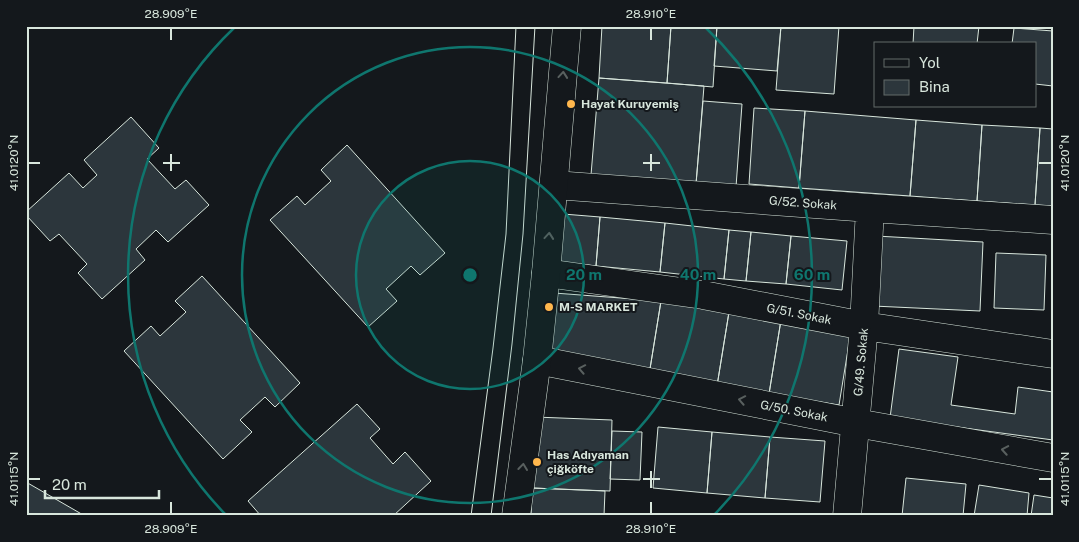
<svg xmlns="http://www.w3.org/2000/svg" width="1079" height="542" viewBox="0 0 1079 542" font-family="'Public Sans',sans-serif">
<rect width="100%" height="100%" fill="#14181c"/>
<path fill="#2c363c" stroke="#d8e6dc" d="M 602,26 L 671,26 L 667,83 L 599,78 Z
M 671,26 L 717,26 L 713,87 L 667,83 Z
M 717,26 L 781,26 L 777,71 L 714,66 Z
M 781,26 L 839,26 L 834,94 L 776,90 Z
M 914,26 L 979,26 L 977,44 L 913,44 Z
M 1014,28 L 1053,31 L 1053,86 L 1035,84 L 1035,44 L 1012,44 Z
M 599,78 L 704,86 L 696,184 L 591,175 Z
M 703,101 L 742,104 L 736,187 L 696,184 Z
M 754,108 L 805,111 L 799,188 L 749,184 Z
M 805,111 L 916,120 L 910,196 L 799,188 Z
M 131,117 L 159,148 L 147,159 L 175,189 L 186,180 L 209,205 L 168,242 L 156,230 L 136,249 L 145,260 L 102,299 L 78,273 L 87,264 L 59,234 L 50,241 L 26,215 L 26,212 L 69,173 L 83,188 L 97,175 L 84,160 Z
M 916,120 L 982,125 L 977,201 L 910,196 Z
M 982,125 L 1040,128 L 1035,205 L 977,201 Z
M 1040,128 L 1053,129 L 1053,206 L 1035,205 Z
M 347,145 L 445,253 L 420,275 L 411,266 L 386,289 L 397,301 L 368,327 L 270,220 L 297,196 L 305,205 L 331,181 L 321,170 Z
M 563,214 L 600,217 L 596,266 L 559,262 Z
M 600,217 L 665,223 L 660,272 L 596,266 Z
M 665,223 L 729,230 L 724,279 L 660,272 Z
M 729,230 L 751,232 L 746,281 L 724,279 Z
M 751,232 L 791,236 L 786,284 L 746,281 Z
M 791,236 L 847,241 L 842,290 L 786,284 Z
M 876,236 L 983,242 L 980,311 L 873,306 Z
M 996,253 L 1046,255 L 1044,310 L 994,308 Z
M 202,276 L 300,383 L 275,407 L 265,397 L 240,420 L 252,432 L 223,459 L 124,351 L 151,326 L 160,336 L 186,312 L 175,301 Z
M 554,293 L 661,301 L 649,375 L 549,359 Z
M 661,301 L 729,312 L 717,386 L 649,375 Z
M 729,312 L 781,320 L 769,394 L 717,386 Z
M 781,320 L 851,331 L 839,405 L 769,394 Z
M 899,349 L 958,357 L 951,405 L 1015,414 L 1018,387 L 1053,392 L 1053,440 L 890,418 Z
M 357,404 L 380,429 L 370,438 L 393,464 L 405,452 L 431,481 L 393,516 L 261,516 L 248,501 Z
M 535,417 L 612,420 L 610,491 L 532,488 Z
M 658,427 L 712,432 L 707,493 L 653,488 Z
M 612,431 L 642,432 L 640,480 L 610,479 Z
M 712,432 L 770,437 L 765,498 L 707,493 Z
M 770,437 L 825,441 L 820,502 L 765,498 Z
M 906,478 L 966,484 L 963,516 L 902,516 Z
M 26,482 L 85,516 L 26,516 Z
M 979,485 L 1029,493 L 1027,516 L 974,516 Z
M 532,488 L 605,491 L 604,516 L 531,516 Z
M 1034,495 L 1053,498 L 1053,516 L 1031,516 Z
M 659,514 L 705,516 L 658,516 Z"/>
<g fill="none" stroke-linecap="round" stroke-linejoin="round">
<g stroke="#d8e6dc" stroke-width="29">
<path id="street" d="M 554,185 L 870,208 L 1053,220
M 546,273 L 703,295 L 864,326 L 1053,354
M 537,360 L 856,423 L 1053,458
M 847,516 L 864,326 L 870,208"/>
</g>
<g stroke="#d8e6dc" stroke-width="29">
<path id="secondary" d="M 516,516 L 537,360 L 546,273 L 567,26"/>
</g>
<use href="#street" stroke="#14181c" stroke-width="28"/>
<use href="#secondary" stroke="#14181c" stroke-width="28"/>
<path stroke="#d8e6dc" stroke-width="1" d="M 471,516 L 493,348 L 506,234 L 516,26
M 491,516 L 512,344 L 523,234 L 535,26"/>
</g>
<defs><path id="oneway-chevron" d="M-2-3.5L2.5 0L-2 3.5" fill="none" stroke-width="1.6" stroke-linecap="round" stroke-linejoin="round" transform="scale(1.25)"/></defs>
<g stroke="#59605f">
<use href="#oneway-chevron" transform="translate(563 75) rotate(-85)"/>
<use href="#oneway-chevron" transform="translate(549 236) rotate(-85)"/>
<use href="#oneway-chevron" transform="translate(582 369) rotate(-169)"/>
<use href="#oneway-chevron" transform="translate(742 400) rotate(-169)"/>
<use href="#oneway-chevron" transform="translate(1005 450) rotate(-170)"/>
<use href="#oneway-chevron" transform="translate(523 467) rotate(-83)"/>
</g>
<path fill="none" stroke="#d8e6dc" stroke-width="2" d="M 171,28 L 171,40M 651,28 L 651,40M 171,154 L 171,171M 651,154 L 651,171M 28,163 L 40,163M 163,163 L 180,163M 643,163 L 660,163M 1039,163 L 1052,163M 651,471 L 651,488M 28,479 L 40,479M 643,479 L 660,479M 1039,479 L 1052,479M 171,502 L 171,514M 651,502 L 651,514"/>
<circle cx="470" cy="275" r="114" fill="#0f766e" fill-opacity=".12"/>
<g fill="none" stroke="#0f766e" stroke-width="2.5">
<circle cx="470" cy="275" r="114"/>
<circle cx="470" cy="275" r="228"/>
<path d="M226 515A342 342 0 0 1 235 27M705 27A342 342 0 0 1 714 515"/>
</g>
<g fill="#ffb74d" stroke="#14181c" stroke-width="2">
<circle cx="571" cy="104" r="5"/>
<circle cx="549" cy="307" r="5"/>
<circle cx="537" cy="462" r="5"/>
</g>
<g text-anchor="middle" stroke-width="4" stroke-linejoin="round" paint-order="stroke">
<g font-size="12" font-weight="bold" fill="#d8e6dc" stroke="#14181c" text-anchor="start">
<text x="581" y="108">Hayat Kuruyemiş</text>
<text x="559" y="311">M-S MARKET</text>
<text x="547" y="459">Has Adıyaman<tspan x="547" dy="14">çiğköfte</tspan></text>
</g>
<g font-size="12" fill="#d8e6dc" stroke="#14181c">
<text transform="translate(803 203) rotate(4)" y="4">G/52. Sokak</text>
<text transform="translate(799 314) rotate(11)" y="4">G/51. Sokak</text>
<text transform="translate(861 362) rotate(-85)" y="4">G/49. Sokak</text>
<text transform="translate(794 411) rotate(11)" y="4">G/50. Sokak</text>
</g>
</g>
<circle cx="470" cy="275" r="8" fill="#0f766e" stroke="#14181c" stroke-width="2.5"/>
<g font-size="15" text-anchor="middle" font-weight="bold" fill="#0f766e" stroke="#14181c" stroke-width="4" stroke-linejoin="round" paint-order="stroke">
<text x="584" y="280">20 m</text>
<text x="698" y="280">40 m</text>
<text x="812" y="280">60 m</text>
</g>
<rect width="1079" height="542" fill="none" stroke="#14181c" stroke-width="55"/>
<rect x="874" y="42" width="162" height="65" fill="#14181c" stroke="#626a69"/>
<rect x="884" y="59" width="25" height="8" fill="#14181c" stroke="#626a69"/>
<text x="919" y="68" font-size="15" fill="#d8e6dc">Yol</text>
<rect x="884" y="80" width="25" height="15" fill="#2c363c" stroke="#626a69"/>
<text x="919" y="92" font-size="15" fill="#d8e6dc">Bina</text>
<path d="M45 490v8h114v-8" fill="none" stroke="#d8e6dc" stroke-width="2.5"/>
<text x="52" y="490" font-size="15" fill="#d8e6dc" stroke="#14181c" stroke-width="4" paint-order="stroke">20 m</text>
<rect x="28" y="28" width="1024" height="486" fill="none" stroke="#d8e6dc" stroke-width="2"/>
<g font-size="12" text-anchor="middle" fill="#d8e6dc">
<text x="171" y="18">28.909°E</text>
<text x="651" y="18">28.910°E</text>
<text transform="translate(14 163) rotate(-90)" y="4">41.0120°N</text>
<text transform="translate(1065 163) rotate(-90)" y="4">41.0120°N</text>
<text transform="translate(14 479) rotate(-90)" y="4">41.0115°N</text>
<text transform="translate(1065 479) rotate(-90)" y="4">41.0115°N</text>
<text x="171" y="533">28.909°E</text>
<text x="651" y="533">28.910°E</text>
</g>
</svg>
